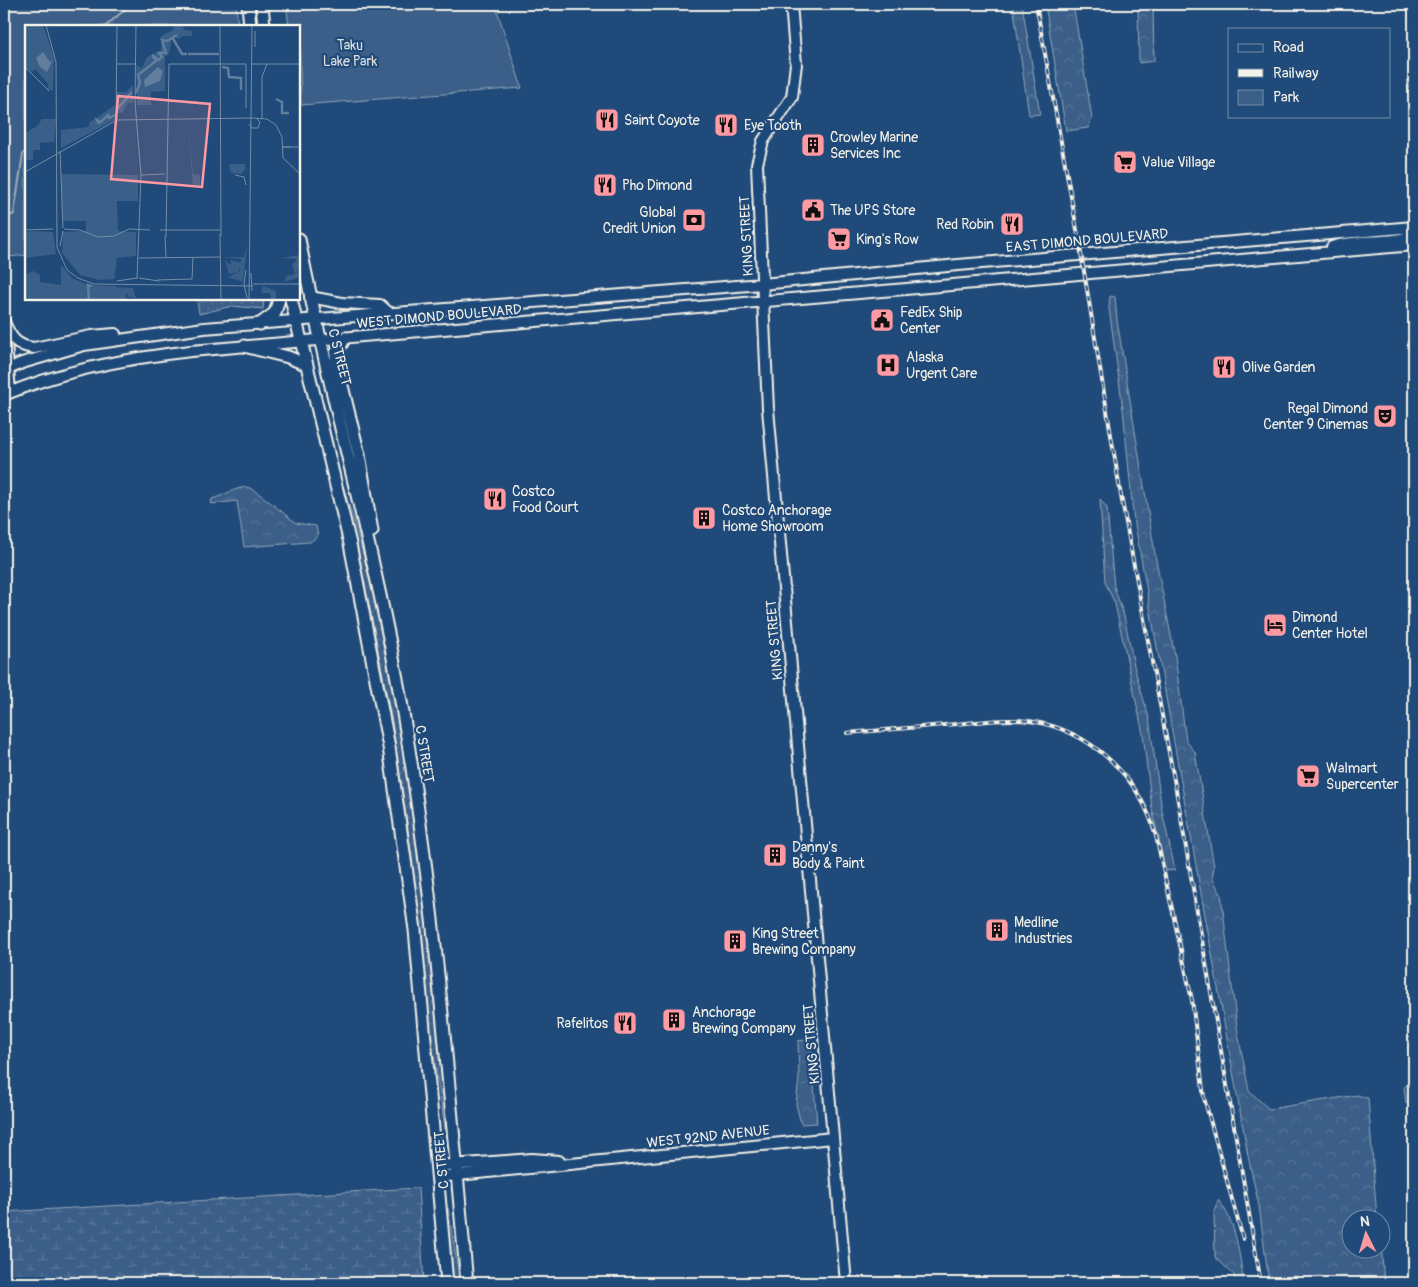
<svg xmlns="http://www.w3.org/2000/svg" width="1418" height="1287" viewBox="0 0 1418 1287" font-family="Pangolin,sans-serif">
<defs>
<pattern id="grass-dots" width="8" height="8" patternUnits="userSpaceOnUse" patternTransform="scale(1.25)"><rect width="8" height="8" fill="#3a5f88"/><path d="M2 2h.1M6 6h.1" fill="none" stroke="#577699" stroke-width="1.8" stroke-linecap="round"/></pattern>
<pattern id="forest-crowns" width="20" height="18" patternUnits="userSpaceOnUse" patternTransform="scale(1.25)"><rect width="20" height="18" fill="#3a5f88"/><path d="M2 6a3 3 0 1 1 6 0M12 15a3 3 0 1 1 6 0" fill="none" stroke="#577699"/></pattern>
<pattern id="wetland-marsh" width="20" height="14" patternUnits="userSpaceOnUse" patternTransform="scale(1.25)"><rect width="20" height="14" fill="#3a5f88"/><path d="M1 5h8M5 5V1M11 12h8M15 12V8" fill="none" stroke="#577699"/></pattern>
</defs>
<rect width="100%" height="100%" fill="#1f4a7a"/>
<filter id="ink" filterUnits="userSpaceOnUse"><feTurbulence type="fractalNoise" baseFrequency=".02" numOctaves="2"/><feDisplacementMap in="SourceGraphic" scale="10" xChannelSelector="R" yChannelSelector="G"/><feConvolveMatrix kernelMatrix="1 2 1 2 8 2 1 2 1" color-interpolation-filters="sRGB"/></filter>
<g filter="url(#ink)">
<path fill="url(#grass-dots)" stroke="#97a8b8" d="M 197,299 L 264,299 L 263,309 L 232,306 L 199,314 Z
M 341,485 L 343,485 C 408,689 428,915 447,1129 L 445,1129 L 431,1036 L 412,857 L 392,721 L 368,598 Z
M 448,1208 L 460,1283 L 453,1283 L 445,1209 Z"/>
<path fill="url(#forest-crowns)" stroke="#97a8b8" d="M 1013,4 L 1022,4 L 1040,114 L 1029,115 Z
M 1045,4 L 1073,4 L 1092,118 L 1088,128 L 1066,131 Z
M 1138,4 L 1153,4 L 1154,61 L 1139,63 Z
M 1110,296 L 1115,297 L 1117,320 L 1156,560 L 1175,656 L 1186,741 L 1195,752 L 1214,867 L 1212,878 L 1221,894 L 1237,1028 L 1249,1091 L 1269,1109 L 1357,1095 L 1368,1098 L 1377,1219 L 1350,1220 L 1350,1250 L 1380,1250 L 1381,1243 L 1384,1283 L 1269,1283 L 1259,1206 L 1248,1156 L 1133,513 L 1123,409 L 1109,308 Z
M 248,487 L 261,495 L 296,523 L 316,526 L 318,536 L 310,542 L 244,547 L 237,501 L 211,504 L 212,499 C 226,495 233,488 248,487 Z
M 1100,499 L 1107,508 L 1114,587 L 1124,616 L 1135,670 L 1149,718 L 1162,811 L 1175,870 L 1166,871 L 1152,809 L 1143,734 L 1115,604 L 1105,582 Z
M 810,1039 L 817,1123 L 801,1124 L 796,1104 L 799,1079 L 798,1041 Z
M 1414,1082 L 1414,1107 L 1406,1103 L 1404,1088 L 1408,1083 Z
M 1218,1200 C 1237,1222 1239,1255 1244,1283 L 1236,1283 L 1234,1275 L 1215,1257 L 1214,1212 Z"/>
<path fill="url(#wetland-marsh)" stroke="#97a8b8" d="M 418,1188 L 424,1283 L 4,1283 L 4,1212 Z"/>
<path fill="#3a5f88" stroke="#97a8b8" d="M 4,4 L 236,4 L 238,26 L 26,26 L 26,255 L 9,257 L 4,183 Z
M 286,4 L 495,4 L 522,88 L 301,105 L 299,26 L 289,26 Z"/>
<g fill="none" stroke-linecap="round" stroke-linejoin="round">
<path stroke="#9cacbb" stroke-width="2" d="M 106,26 L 131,4
M 4,219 L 14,214 L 23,154 L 26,150"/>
<g stroke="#f4f1e8" stroke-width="14">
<path id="secondary" d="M 791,4 L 796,64 L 792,97 L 763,141 L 757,164 L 758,188 L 768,409 L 846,1283
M 1332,247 C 1358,238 1390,245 1414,235
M 310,297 L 342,303 L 380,305 L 389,313
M 4,322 C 11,338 16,346 34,348 L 91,336 L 115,334
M 5,331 L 10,392
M 4,371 L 22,363 L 84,345 L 204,328 L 762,284 L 958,265 L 1414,227
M 4,395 C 63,370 127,358 191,351 L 1414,245
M 437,1166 L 532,1159 L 559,1161
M 438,1177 L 833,1138"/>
</g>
<g stroke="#f4f1e8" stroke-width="15">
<path id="primary" d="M 248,4 L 250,26
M 262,4 L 264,26
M 299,239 C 329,396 375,549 402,707 C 435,897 449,1091 467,1283
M 291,299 L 350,544 L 389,747 L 415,930 L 447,1283
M 260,324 L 275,313 L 279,299
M 345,338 L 336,353 L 336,361 L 359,455 L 372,531
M 244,346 L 288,357 L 305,364"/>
</g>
<use href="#secondary" stroke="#1f4a7a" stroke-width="10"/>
<use href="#primary" stroke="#1f4a7a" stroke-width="11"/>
<g stroke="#f4f1e8" stroke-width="4">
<path id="rail" d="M 1036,4 L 1079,241 L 1121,496 L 1178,801 L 1261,1283
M 847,733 C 883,730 920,727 957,724 C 980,722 1005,718 1029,721 C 1090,729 1140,777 1156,836 L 1192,1000 L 1204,1098 L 1243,1239"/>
</g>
<use href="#rail" stroke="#1f4a7a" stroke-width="2" stroke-dasharray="5.5" stroke-linecap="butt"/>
</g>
</g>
<defs>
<g id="restaurant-square" transform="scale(1.25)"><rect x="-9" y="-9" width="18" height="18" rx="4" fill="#ff9aa2" stroke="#1f4a7a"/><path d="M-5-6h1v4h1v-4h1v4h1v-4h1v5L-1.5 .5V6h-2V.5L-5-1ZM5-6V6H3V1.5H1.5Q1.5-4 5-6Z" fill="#111"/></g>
<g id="building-square" transform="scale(1.25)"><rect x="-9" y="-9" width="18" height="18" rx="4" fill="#ff9aa2" stroke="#1f4a7a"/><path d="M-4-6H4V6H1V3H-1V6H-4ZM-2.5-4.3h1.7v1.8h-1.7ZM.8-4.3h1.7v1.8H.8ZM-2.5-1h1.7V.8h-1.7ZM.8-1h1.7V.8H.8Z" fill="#111"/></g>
<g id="supermarket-square" transform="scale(1.25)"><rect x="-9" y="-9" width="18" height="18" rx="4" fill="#ff9aa2" stroke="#1f4a7a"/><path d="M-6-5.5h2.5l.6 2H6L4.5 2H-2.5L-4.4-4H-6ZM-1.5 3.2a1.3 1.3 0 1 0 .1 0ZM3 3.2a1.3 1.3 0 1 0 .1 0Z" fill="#111"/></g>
<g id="civic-square" transform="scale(1.25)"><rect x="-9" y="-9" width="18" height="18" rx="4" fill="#ff9aa2" stroke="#1f4a7a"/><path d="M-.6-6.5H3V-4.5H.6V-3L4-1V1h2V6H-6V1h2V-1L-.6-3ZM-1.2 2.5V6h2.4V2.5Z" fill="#111"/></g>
<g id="bank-square" transform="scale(1.25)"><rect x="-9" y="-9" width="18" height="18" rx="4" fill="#ff9aa2" stroke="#1f4a7a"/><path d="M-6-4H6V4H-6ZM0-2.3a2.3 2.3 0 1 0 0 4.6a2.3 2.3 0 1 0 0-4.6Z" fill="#111"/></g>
<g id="hospital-square" transform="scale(1.25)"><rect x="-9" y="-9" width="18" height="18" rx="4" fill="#ff9aa2" stroke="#1f4a7a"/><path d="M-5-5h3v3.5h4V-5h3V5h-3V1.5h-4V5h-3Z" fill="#111"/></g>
<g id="theatre-square" transform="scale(1.25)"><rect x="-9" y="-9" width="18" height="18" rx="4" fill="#ff9aa2" stroke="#1f4a7a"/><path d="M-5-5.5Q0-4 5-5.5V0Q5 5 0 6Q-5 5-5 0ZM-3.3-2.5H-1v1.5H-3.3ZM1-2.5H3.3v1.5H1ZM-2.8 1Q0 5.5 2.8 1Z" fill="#111"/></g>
<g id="hotel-square" transform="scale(1.25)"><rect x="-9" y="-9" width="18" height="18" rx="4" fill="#ff9aa2" stroke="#1f4a7a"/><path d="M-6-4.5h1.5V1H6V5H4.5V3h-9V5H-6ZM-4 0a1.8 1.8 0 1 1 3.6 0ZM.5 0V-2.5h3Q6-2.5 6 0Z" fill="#111"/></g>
</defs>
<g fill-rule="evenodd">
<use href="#restaurant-square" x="607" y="120"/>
<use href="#restaurant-square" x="726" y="125"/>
<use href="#building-square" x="813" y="145"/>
<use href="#supermarket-square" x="1125" y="162"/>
<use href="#restaurant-square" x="605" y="185"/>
<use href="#civic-square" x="813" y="210"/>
<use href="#bank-square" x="694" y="220"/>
<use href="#restaurant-square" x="1012" y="224"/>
<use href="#supermarket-square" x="839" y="239"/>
<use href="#civic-square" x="882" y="320"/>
<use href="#hospital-square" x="888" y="365"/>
<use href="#restaurant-square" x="1224" y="367"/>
<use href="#theatre-square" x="1385" y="416"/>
<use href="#restaurant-square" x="495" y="499"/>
<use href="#building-square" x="704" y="518"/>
<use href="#hotel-square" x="1275" y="625"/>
<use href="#supermarket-square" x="1308" y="776"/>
<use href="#building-square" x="775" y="855"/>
<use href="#building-square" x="997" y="930"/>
<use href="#building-square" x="735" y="941"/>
<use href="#building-square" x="674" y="1020"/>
<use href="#restaurant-square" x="625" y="1023"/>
</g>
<g text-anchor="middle" stroke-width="4.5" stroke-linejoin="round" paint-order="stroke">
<g font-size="14" fill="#e1e2de" stroke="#1f4a7a">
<text x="350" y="50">Taku<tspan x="350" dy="16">Lake Park</tspan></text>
</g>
<g font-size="14" fill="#f4f1e8" stroke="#1f4a7a" text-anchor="start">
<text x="624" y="125">Saint Coyote</text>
<text x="744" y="130">Eye Tooth</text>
<text x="830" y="142">Crowley Marine<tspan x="830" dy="16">Services Inc</tspan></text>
<text x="1142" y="167">Value Village</text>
<text x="622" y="190">Pho Dimond</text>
<text x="830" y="215">The UPS Store</text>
<text x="676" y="217" text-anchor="end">Global<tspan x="676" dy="16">Credit Union</tspan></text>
<text x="994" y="229" text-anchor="end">Red Robin</text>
<text x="856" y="244">King's Row</text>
<text x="900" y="317">FedEx Ship<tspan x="900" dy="16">Center</tspan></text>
<text x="906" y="362">Alaska<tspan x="906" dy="16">Urgent Care</tspan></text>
<text x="1242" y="372">Olive Garden</text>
<text x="1368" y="413" text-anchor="end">Regal Dimond<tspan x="1368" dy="16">Center 9 Cinemas</tspan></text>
<text x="512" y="496">Costco<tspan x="512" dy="16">Food Court</tspan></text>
<text x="722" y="515">Costco Anchorage<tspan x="722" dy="16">Home Showroom</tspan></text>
<text x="1292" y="622">Dimond<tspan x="1292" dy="16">Center Hotel</tspan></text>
<text x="1326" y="773">Walmart<tspan x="1326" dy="16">Supercenter</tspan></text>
<text x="792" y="852">Danny's<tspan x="792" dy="16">Body &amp; Paint</tspan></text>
<text x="1014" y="927">Medline<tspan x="1014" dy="16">Industries</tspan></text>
<text x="752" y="938">King Street<tspan x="752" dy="16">Brewing Company</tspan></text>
<text x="692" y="1017">Anchorage<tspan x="692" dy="16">Brewing Company</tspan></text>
<text x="608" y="1028" text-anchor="end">Rafelitos</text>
</g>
<g font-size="14" fill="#f4f1e8" stroke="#1f4a7a">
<text transform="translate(746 236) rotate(-93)" y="5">KING STREET</text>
<text transform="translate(1087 240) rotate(-5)" y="5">EAST DIMOND BOULEVARD</text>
<text transform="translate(439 316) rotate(-5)" y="5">WEST DIMOND BOULEVARD</text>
<text transform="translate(340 357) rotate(76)" y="5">C STREET</text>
<text transform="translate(774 640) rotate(-95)" y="5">KING STREET</text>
<text transform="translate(425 754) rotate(81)" y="5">C STREET</text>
<text transform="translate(811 1044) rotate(-95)" y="5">KING STREET</text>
<text transform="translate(708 1136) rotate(-6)" y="5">WEST 92ND AVENUE</text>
<text transform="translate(441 1160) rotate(-95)" y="5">C STREET</text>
</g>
</g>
<g transform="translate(25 25)">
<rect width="275" height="275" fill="#1f4a7a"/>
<path d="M 204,139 L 220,139 L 220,145 L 216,149 L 206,148 ZM 222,221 L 218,257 L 203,252 L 215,246 L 216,234 L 198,232 L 219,232 Z" fill="#3a5f88"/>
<path d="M 163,97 L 168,149 L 175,150 L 175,163 L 168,162 ZM 275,230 L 275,243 L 272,247 L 275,252 L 260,257 L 261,251 L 270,249 L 267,240 L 272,234 L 256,233 ZM 238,261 L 251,266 L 251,275 L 243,275 L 246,272 L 245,268 L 236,268 ZM 85,262 L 108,263 L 111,273 L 104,272 L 100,267 L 102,275 L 95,275 Z" fill="#3a5f88"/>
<path d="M 0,0 L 18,0 L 29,32 L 28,66 L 22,64 L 24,60 L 10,44 L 7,47 L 0,42 ZM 36,149 L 113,150 L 113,176 L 92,176 L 93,206 L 111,207 L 111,231 L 92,233 L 89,254 L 74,255 L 55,250 L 37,228 L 38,207 L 61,206 L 61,196 L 37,196 ZM 5,206 L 28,207 L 31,229 L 0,233 L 0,208 ZM 36,240 L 47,253 L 63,260 L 63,275 L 0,275 L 1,249 L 8,246 L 15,250 L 15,257 L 36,260 Z" fill="#3a5f88"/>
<path d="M 149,0 L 158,0 L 159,5 L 167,6 L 167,11 L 157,11 L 154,14 L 147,12 L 144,29 L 140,31 L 140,66 L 126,67 L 126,80 L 112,80 L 111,40 L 117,43 L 122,32 L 136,25 L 136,11 L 148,5 ZM 108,60 L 108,78 L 103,78 L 97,88 L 92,88 L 92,67 L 101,67 ZM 90,80 L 90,95 L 36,123 L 36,105 L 64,102 L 64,98 ZM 17,94 L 31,94 L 29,117 L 15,118 L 15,125 L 8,125 L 8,135 L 0,135 L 0,108 L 12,101 ZM 206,235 L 217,238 L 213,247 L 204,249 L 200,236 L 206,240 ZM 63,260 L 91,261 L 95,275 L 64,275 Z" fill="#3a5f88"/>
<path d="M 18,27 L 25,37 L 28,35 L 22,47 L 15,42 L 11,33 ZM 133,42 L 138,46 L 135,56 L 120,62 L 119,55 Z" fill="#627e9d"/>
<path fill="none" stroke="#627e9d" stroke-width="2.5" d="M 147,12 L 157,29 L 162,29M 163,29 L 194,29M 197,42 L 203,43 L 204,52 L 216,53 L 216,65M 111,68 L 115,58 L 113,50 L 131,36 L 127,30 L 134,35 L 137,32 L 134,28 L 141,28 L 137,15 L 142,16 L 152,10M 251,74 L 257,77 L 257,88 L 264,88M 93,83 L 107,67M 74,99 L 72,95 L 76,97 L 83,90 L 84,93 L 90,90M 64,275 L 63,260 L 67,261"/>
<path fill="none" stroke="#748da6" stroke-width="1" d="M 21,0 L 31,37 L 32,222 L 42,245 L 53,253 L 69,259 L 228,261M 111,0 L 110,77 L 116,150 L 112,254M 195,0 L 196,211M 230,22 L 230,6M 92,39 L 110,39M 226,39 L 275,39M 0,42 L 24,66M 221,83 L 221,39M 237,94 L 237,52 L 242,39M 91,97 L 92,0M 224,99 L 227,103 L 233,103 L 235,97 L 232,94M 265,122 L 257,122 L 273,122M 35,126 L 38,203M 0,147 L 92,95 L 227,93 L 242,94 L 251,100 L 257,112 L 258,133 L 275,149M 116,150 L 140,149M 210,150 L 219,152 L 221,160M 39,204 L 55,205 L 73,212 L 89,211 L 104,204 L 125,205M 0,205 L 28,204M 135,205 L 196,205M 195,209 L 196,275M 140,211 L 141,232M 141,212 L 144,39 L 221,39M 35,221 L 38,206M 114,233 L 195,232M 221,245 L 219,259 L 222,273M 226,248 L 227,266M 114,253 L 134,256M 132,255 L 167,254 L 168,232M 92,256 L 112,253M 228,259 L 275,259M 224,275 L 227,0"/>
<path fill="#ff9aa2" fill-opacity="0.15" stroke="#ff9aa2" stroke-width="2.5" d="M 93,71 L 185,79 L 177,162 L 86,154 Z"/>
<rect width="275" height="275" fill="none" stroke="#f4f1e8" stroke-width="2.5"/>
</g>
<rect width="1418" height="1287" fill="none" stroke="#1f4a7a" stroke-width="20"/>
<rect x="10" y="10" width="1398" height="1267" fill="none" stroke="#f4f1e8" stroke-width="2" filter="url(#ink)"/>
<rect x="1228" y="28" width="162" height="90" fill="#1f4a7a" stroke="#748da6"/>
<rect x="1238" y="44" width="25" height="8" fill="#1f4a7a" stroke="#748da6"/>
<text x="1273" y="52" font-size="15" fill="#f4f1e8">Road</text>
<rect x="1238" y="69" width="25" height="8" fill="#f4f1e8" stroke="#748da6"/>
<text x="1273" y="78" font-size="15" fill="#f4f1e8">Railway</text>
<rect x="1238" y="90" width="25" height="15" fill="#3a5f88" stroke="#748da6"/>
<text x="1273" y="102" font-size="15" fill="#f4f1e8">Park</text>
<g transform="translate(1366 1234) rotate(355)"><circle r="24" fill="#1f4a7a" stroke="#748da6"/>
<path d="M0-4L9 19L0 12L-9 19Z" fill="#ff9aa2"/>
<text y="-8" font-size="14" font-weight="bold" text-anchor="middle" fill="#f4f1e8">N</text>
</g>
</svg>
